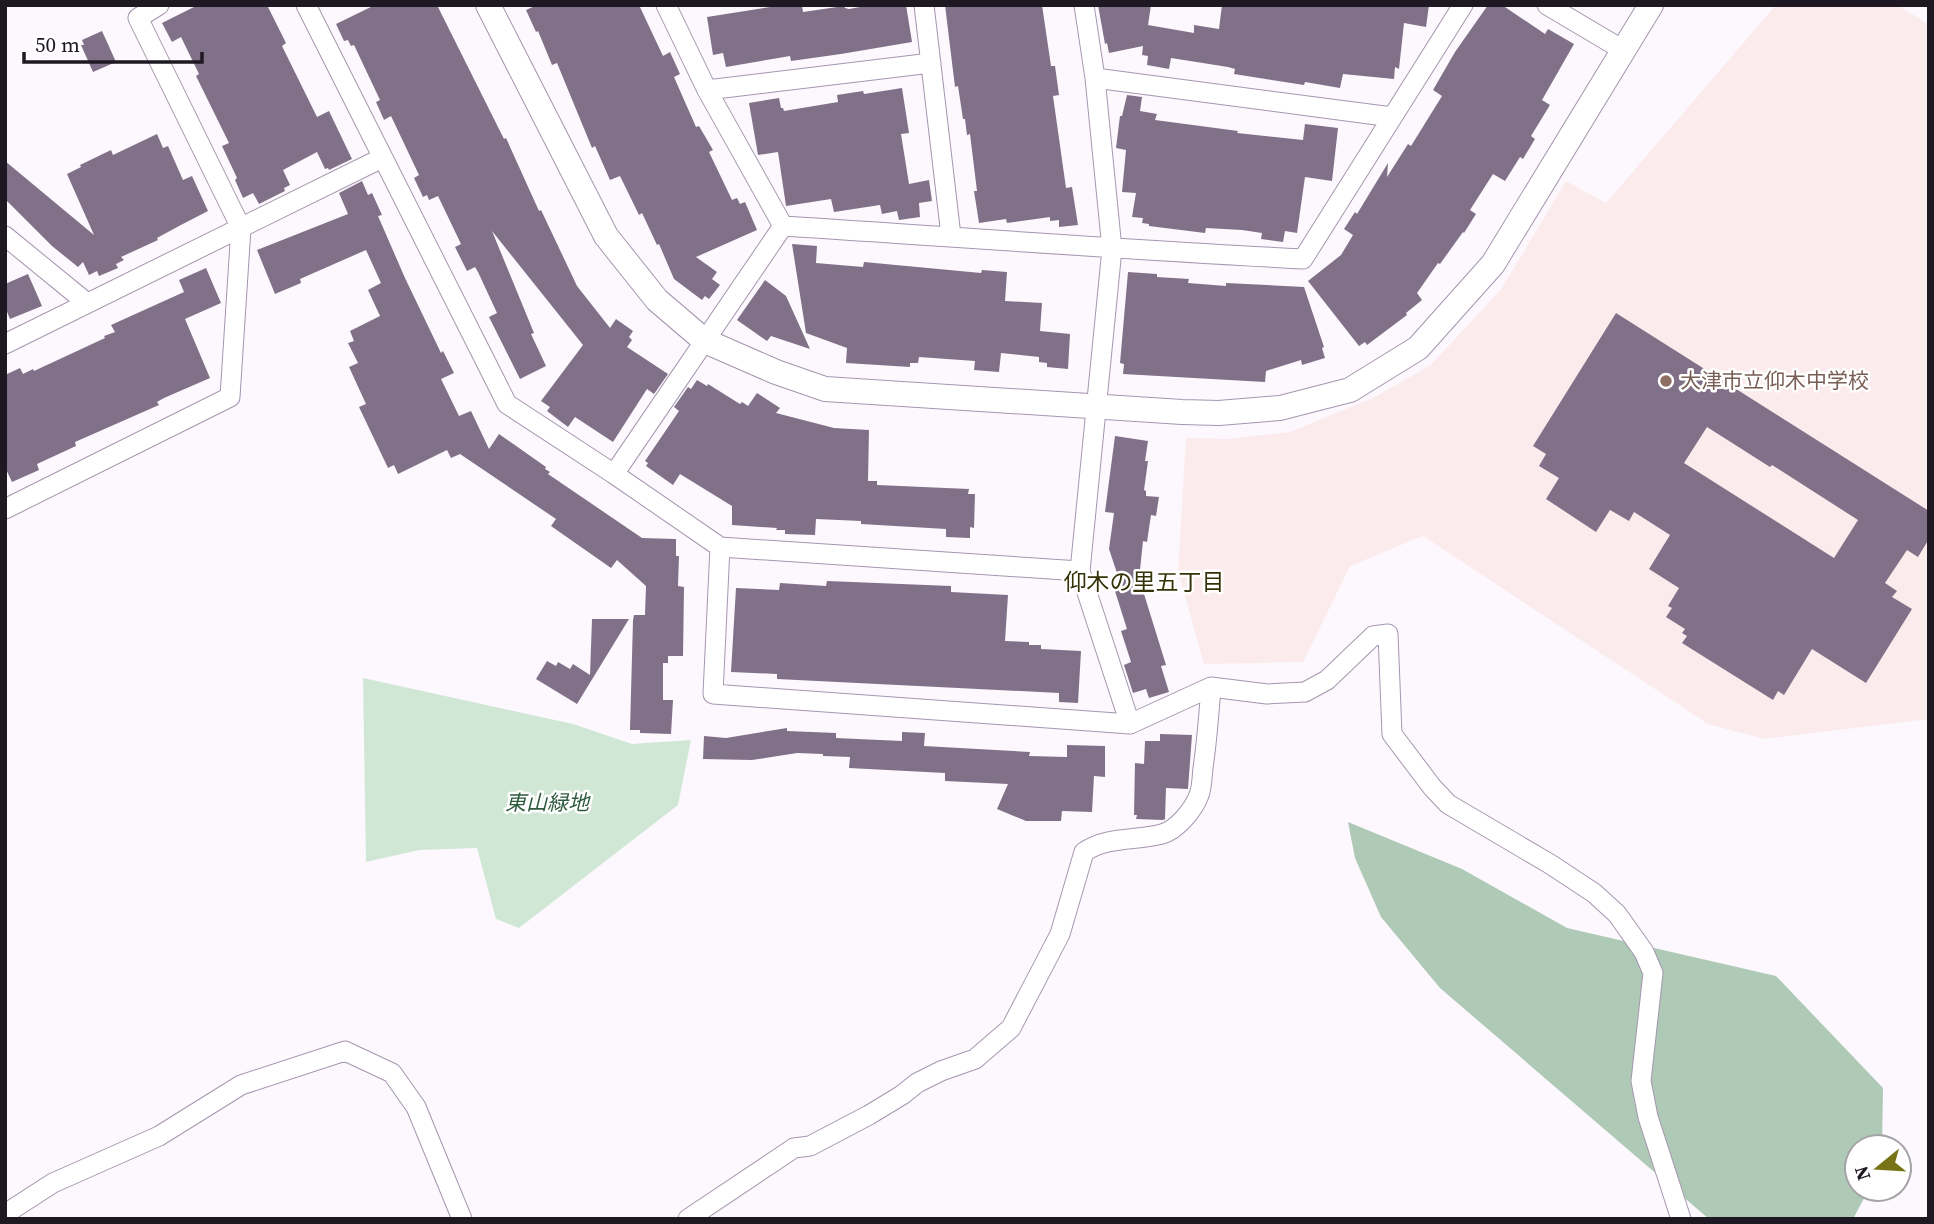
<svg xmlns="http://www.w3.org/2000/svg" width="1934" height="1224" viewBox="0 0 1934 1224" font-family="'Source Serif 4','Noto Sans JP',serif">
<rect width="100%" height="100%" fill="#fcf8fe"/>
<path fill="#fcebec" d="M 1776,5 L 1898,5 L 1929,25 L 1929,719 L 1764,739 L 1708,724 L 1423,536 L 1350,566 L 1303,662 L 1204,664 L 1178,571 L 1186,438 L 1228,439 L 1290,432 L 1375,397 L 1431,365 L 1502,288 L 1566,181 L 1606,203 Z"/>
<path fill="#d1e7d6" d="M 363,678 L 573,724 L 632,744 L 691,740 L 678,805 L 519,928 L 496,919 L 477,848 L 419,850 L 366,862 Z"/>
<path fill="#aec9b5" d="M 1348,822 L 1462,869 L 1567,928 L 1776,976 L 1883,1088 L 1882,1147 L 1857,1147 L 1857,1189 L 1869,1189 L 1853,1219 L 1709,1219 L 1440,988 L 1381,917 L 1355,858 Z"/>
<path fill="#807189" fill-rule="evenodd" d="M 198,5 L 267,5 L 286,43 L 282,46 L 317,117 L 329,111 L 352,159 L 329,170 L 328,168 L 325,169 L 317,152 L 283,170 L 290,185 L 284,188 L 285,191 L 259,204 L 253,193 L 243,198 L 235,180 L 237,178 L 222,146 L 229,143 L 196,76 L 199,74 L 181,37 L 172,42 L 162,23 Z
M 375,5 L 437,5 L 504,139 L 506,138 L 539,211 L 541,210 L 577,286 L 610,328 L 616,319 L 633,331 L 629,337 L 632,340 L 627,347 L 668,374 L 654,394 L 647,389 L 613,442 L 575,417 L 568,427 L 547,411 L 550,407 L 541,401 L 583,345 L 492,231 L 534,333 L 531,334 L 546,366 L 520,379 L 489,317 L 497,313 L 478,272 L 475,267 L 467,271 L 455,247 L 461,244 L 438,196 L 429,200 L 427,195 L 423,197 L 414,178 L 419,175 L 391,116 L 384,120 L 376,102 L 380,100 L 354,45 L 351,46 L 348,40 L 344,41 L 336,24 Z
M 537,5 L 639,5 L 663,56 L 670,52 L 680,74 L 674,77 L 696,127 L 699,126 L 713,150 L 709,152 L 732,200 L 737,198 L 740,204 L 745,202 L 757,230 L 696,257 L 717,272 L 712,279 L 720,285 L 709,299 L 705,296 L 702,300 L 674,279 L 659,244 L 657,245 L 642,213 L 639,215 L 620,176 L 610,180 L 595,146 L 592,148 L 557,63 L 552,65 L 538,31 L 536,32 L 526,10 Z
M 783,5 L 802,5 L 803,12 L 844,6 L 845,8 L 849,9 L 871,5 L 906,5 L 912,42 L 841,54 L 791,61 L 790,56 L 726,67 L 723,53 L 713,55 L 707,17 Z
M 945,5 L 1042,5 L 1051,66 L 1055,66 L 1059,95 L 1053,96 L 1066,188 L 1072,187 L 1078,225 L 1059,227 L 1059,220 L 1050,221 L 1050,217 L 1007,223 L 1006,219 L 979,223 L 974,191 L 977,191 L 970,134 L 967,135 L 965,119 L 963,119 L 958,86 L 955,87 Z
M 1098,5 L 1151,5 L 1148,25 L 1194,33 L 1194,25 L 1219,29 L 1222,5 L 1429,5 L 1426,27 L 1404,23 L 1399,69 L 1395,67 L 1394,79 L 1343,74 L 1340,88 L 1305,82 L 1304,85 L 1234,74 L 1235,69 L 1228,67 L 1171,58 L 1169,69 L 1147,65 L 1148,56 L 1142,55 L 1143,46 L 1109,53 L 1107,43 L 1105,44 Z
M 1488,5 L 1502,5 L 1545,34 L 1548,29 L 1574,44 L 1542,100 L 1550,105 L 1531,136 L 1535,139 L 1523,159 L 1520,157 L 1505,181 L 1493,174 L 1470,210 L 1476,214 L 1464,233 L 1463,232 L 1440,264 L 1438,263 L 1417,293 L 1422,300 L 1406,313 L 1407,315 L 1367,345 L 1365,342 L 1359,346 L 1308,281 L 1341,255 L 1353,235 L 1344,229 L 1355,212 L 1357,214 L 1388,163 L 1387,177 L 1408,144 L 1411,146 L 1442,96 L 1433,90 L 1455,52 Z
M 102,31 L 116,62 L 93,72 L 81,45 L 84,45 L 82,40 Z
M 902,88 L 909,133 L 901,134 L 909,184 L 929,180 L 932,201 L 919,203 L 920,217 L 899,220 L 897,211 L 882,214 L 880,205 L 834,212 L 831,199 L 786,206 L 778,152 L 758,155 L 749,103 L 779,98 L 781,108 L 783,108 L 784,111 L 838,102 L 837,95 L 863,91 L 864,94 Z
M 1127,95 L 1142,97 L 1140,111 L 1157,114 L 1155,120 L 1238,131 L 1237,133 L 1303,140 L 1305,124 L 1338,128 L 1332,181 L 1305,177 L 1297,233 L 1285,231 L 1283,242 L 1261,239 L 1262,233 L 1242,230 L 1206,228 L 1205,233 L 1149,226 L 1149,224 L 1142,223 L 1143,218 L 1132,217 L 1136,193 L 1122,192 L 1126,150 L 1116,148 L 1120,116 L 1122,116 Z
M 157,134 L 163,148 L 168,146 L 183,180 L 192,176 L 208,211 L 179,226 L 157,238 L 158,240 L 121,257 L 124,260 L 116,264 L 118,268 L 99,276 L 97,271 L 89,275 L 83,262 L 78,267 L 52,246 L 5,199 L 5,161 L 94,235 L 67,174 L 81,167 L 80,165 L 111,150 L 113,155 Z
M 362,181 L 368,195 L 372,193 L 382,215 L 378,216 L 405,278 L 441,353 L 443,351 L 454,373 L 441,379 L 459,416 L 471,411 L 489,449 L 499,434 L 546,467 L 545,469 L 550,472 L 548,474 L 642,538 L 676,539 L 676,556 L 679,556 L 678,586 L 684,587 L 683,656 L 668,656 L 668,663 L 663,663 L 663,700 L 673,700 L 671,734 L 640,733 L 640,730 L 630,730 L 633,620 L 634,615 L 645,615 L 646,586 L 617,560 L 611,568 L 551,526 L 556,519 L 460,454 L 451,458 L 447,450 L 398,474 L 394,465 L 388,468 L 359,407 L 366,404 L 349,367 L 358,363 L 348,343 L 354,341 L 350,331 L 380,316 L 368,290 L 381,283 L 366,250 L 300,279 L 301,283 L 275,294 L 257,250 L 348,214 L 339,193 Z
M 792,244 L 817,246 L 816,263 L 863,267 L 864,262 L 981,273 L 982,270 L 1007,272 L 1005,301 L 1042,303 L 1040,331 L 1070,334 L 1068,369 L 1047,367 L 1047,363 L 1039,362 L 1039,357 L 1001,353 L 999,372 L 974,370 L 975,361 L 919,357 L 918,363 L 910,363 L 910,367 L 846,363 L 847,348 L 806,333 Z
M 206,268 L 221,303 L 185,319 L 210,378 L 164,398 L 157,402 L 159,405 L 75,442 L 76,446 L 37,464 L 39,470 L 12,482 L 5,467 L 5,375 L 20,368 L 23,374 L 33,369 L 34,371 L 105,338 L 104,336 L 115,332 L 111,325 L 184,292 L 179,280 Z
M 1128,272 L 1157,274 L 1157,277 L 1189,279 L 1188,283 L 1226,286 L 1226,283 L 1304,287 L 1324,347 L 1322,348 L 1325,358 L 1302,365 L 1301,360 L 1266,371 L 1265,382 L 1123,374 L 1124,364 L 1120,363 Z
M 28,274 L 42,306 L 10,319 L 5,307 L 5,284 Z
M 765,280 L 786,296 L 810,349 L 771,336 L 767,341 L 737,320 Z
M 1616,313 L 1929,511 L 1929,539 L 1918,557 L 1907,550 L 1885,583 L 1897,591 L 1892,597 L 1912,609 L 1866,683 L 1812,649 L 1784,695 L 1778,691 L 1773,700 L 1682,643 L 1687,636 L 1682,633 L 1685,629 L 1666,617 L 1672,608 L 1668,606 L 1679,588 L 1649,569 L 1670,535 L 1634,512 L 1629,521 L 1610,510 L 1596,532 L 1546,499 L 1559,478 L 1539,466 L 1546,454 L 1533,446 ZM 1707,427 L 1770,467 L 1772,465 L 1858,520 L 1834,558 L 1684,463 Z
M 697,380 L 707,386 L 708,384 L 740,404 L 742,402 L 748,406 L 757,393 L 780,408 L 776,413 L 834,428 L 869,430 L 868,481 L 877,481 L 877,485 L 969,489 L 968,494 L 975,494 L 974,528 L 970,527 L 970,538 L 946,537 L 946,529 L 861,524 L 861,521 L 816,519 L 815,535 L 785,534 L 785,530 L 776,530 L 777,528 L 732,525 L 732,506 L 680,474 L 673,485 L 646,466 L 648,463 L 645,461 L 679,411 L 674,407 L 688,387 L 691,389 Z
M 1115,436 L 1148,441 L 1145,461 L 1148,461 L 1144,490 L 1146,491 L 1146,496 L 1159,497 L 1156,516 L 1151,515 L 1147,542 L 1143,541 L 1140,570 L 1148,593 L 1144,594 L 1166,665 L 1161,666 L 1169,692 L 1149,698 L 1146,689 L 1133,693 L 1124,665 L 1131,662 L 1121,631 L 1127,629 L 1114,588 L 1121,585 L 1109,549 L 1114,513 L 1105,512 Z
M 827,581 L 951,586 L 951,592 L 1008,595 L 1005,641 L 1029,642 L 1029,645 L 1041,645 L 1041,649 L 1081,651 L 1078,703 L 1059,702 L 1059,693 L 777,679 L 777,674 L 731,672 L 736,588 L 779,590 L 780,583 L 826,586 Z
M 592,619 L 629,619 L 577,704 L 536,679 L 547,661 L 556,666 L 558,662 L 570,669 L 573,664 L 590,675 Z
M 787,728 L 787,731 L 836,733 L 836,738 L 902,741 L 902,732 L 925,733 L 924,746 L 1030,752 L 1029,756 L 1067,757 L 1067,745 L 1105,746 L 1105,777 L 1094,776 L 1092,812 L 1062,811 L 1061,821 L 1026,821 L 997,809 L 1008,784 L 945,781 L 945,773 L 849,768 L 850,757 L 823,756 L 823,754 L 797,753 L 752,760 L 703,759 L 704,736 L 726,738 Z
M 1160,734 L 1192,735 L 1188,789 L 1166,788 L 1165,819 L 1163,820 L 1136,819 L 1137,815 L 1134,815 L 1135,763 L 1144,764 L 1145,741 L 1160,741 Z"/>
<g fill="none" stroke-linecap="round" stroke-linejoin="round">
<g stroke="#a596af" stroke-width="21">
<path id="minor" d="M 306,5 L 507,404 L 614,474 L 720,547 L 1080,571
M 666,5 L 707,90 L 783,226
M 924,5 L 951,236
M 1547,5 L 1623,50
M 1095,78 L 1392,117
M 707,90 L 931,63
M 783,226 C 956,237 1129,250 1303,259 L 1463,5
M 5,236 L 87,303
M 5,344 L 382,158
M 614,474 L 783,226
M 5,509 L 230,397 L 241,228 L 138,18 L 159,5
M 720,547 L 713,694 L 1130,724 L 1080,571 L 1112,249 L 1095,78 L 1084,5
M 1130,724 L 1211,687
M 5,1214 L 53,1183 L 159,1136 L 241,1085 L 345,1051 L 392,1073 L 416,1107 L 462,1219
M 688,1219 L 794,1148 L 810,1146 L 869,1115 L 902,1095 L 917,1083 L 941,1071 L 975,1059 L 1011,1028 L 1060,934 L 1084,852 C 1108,836 1135,841 1162,834 C 1177,830 1194,809 1199,795 C 1202,788 1202,777 1203,768 C 1207,741 1209,714 1211,687 L 1267,694 L 1305,692 L 1327,680 L 1373,636 L 1388,634 L 1392,734 L 1432,787 L 1448,804 L 1550,864 L 1594,893 L 1617,914 L 1644,952 L 1653,973 L 1641,1081 L 1648,1117 L 1681,1219"/>
</g>
<g stroke="#a596af" stroke-width="26">
<path id="tertiary" d="M 488,5 L 606,236 L 657,300 L 705,341 L 776,372 L 825,389 L 1182,412 L 1219,413 L 1280,408 L 1350,390 L 1418,348 L 1493,264 L 1651,5"/>
</g>
<use href="#minor" stroke="#fff" stroke-width="19"/>
<use href="#tertiary" stroke="#fff" stroke-width="24"/>
</g>
<circle fill="#8d6e63" stroke="#fff" stroke-width="2.5" cx="1666" cy="381" r="7"/>
<g text-anchor="middle" stroke-width="5" stroke-linejoin="round" paint-order="stroke">
<g font-size="21" fill="#785e54" stroke="#fff" text-anchor="start">
<text x="1680" y="388">大津市立仰木中学校</text>
</g>
<g font-size="21" font-style="italic" fill="#2e5b3d" stroke="#fff">
<text x="547" y="810">東山緑地</text>
</g>
<g font-size="23" fill="#353207" stroke="#fff">
<text x="1144" y="590">仰木の里五丁目</text>
</g>
</g>
<rect width="1934" height="1224" fill="none" stroke="#1e1822" stroke-width="14"/>
<g transform="translate(1878 1168) rotate(252)"><circle r="33" fill="#ffffff" stroke="#a5a3a7" stroke-width="2"/>
<path d="M0-5L12 26L0 18L-12 26Z" fill="#787316"/>
<text y="-10" font-size="19" font-weight="bold" text-anchor="middle" fill="#1e1822">N</text>
</g>
<path d="M24 52v10h178v-10" fill="none" stroke="#1e1822" stroke-width="3.5"/>
<text x="35" y="52" font-size="21" fill="#1e1822" stroke="#ffffff" stroke-width="5" paint-order="stroke">50 m</text>
</svg>
